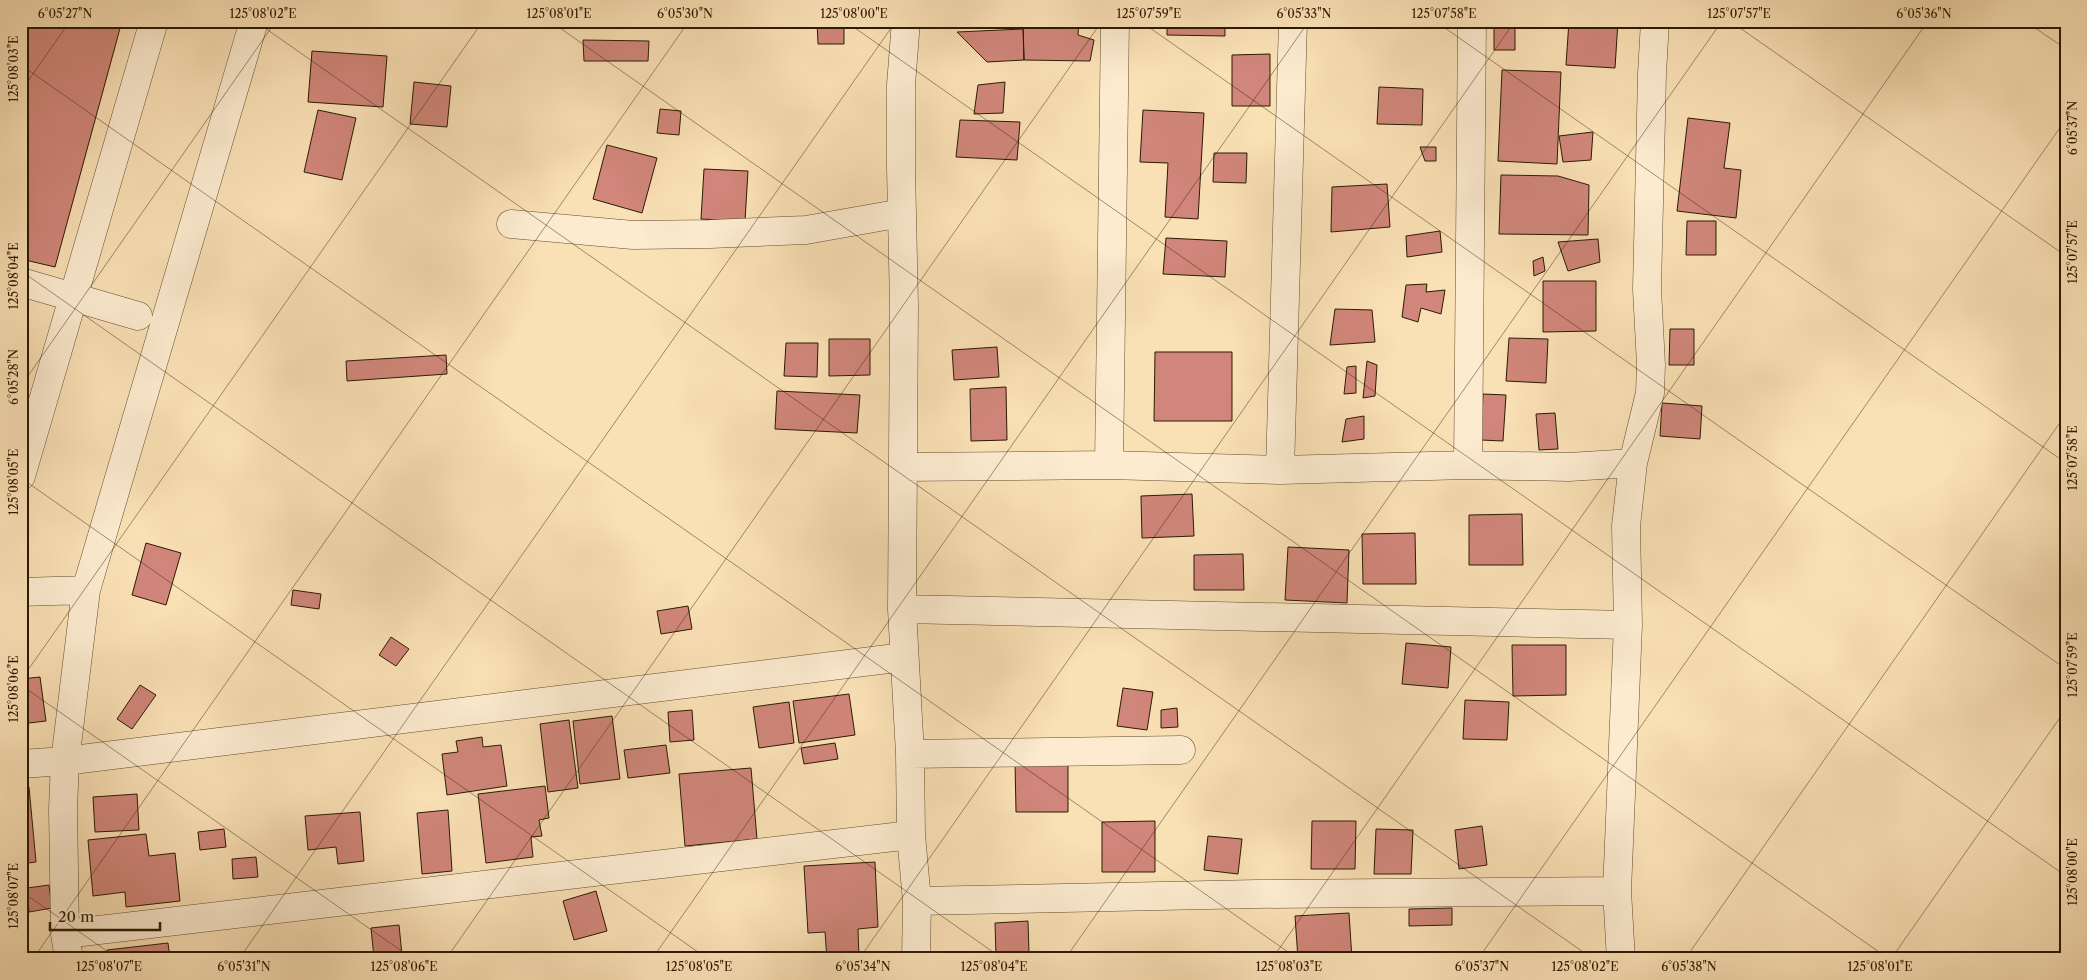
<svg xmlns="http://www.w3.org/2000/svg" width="2087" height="980" viewBox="0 0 2087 980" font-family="'Libre Caslon Text',serif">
<rect width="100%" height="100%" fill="#fae0b5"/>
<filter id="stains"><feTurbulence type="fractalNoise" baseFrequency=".004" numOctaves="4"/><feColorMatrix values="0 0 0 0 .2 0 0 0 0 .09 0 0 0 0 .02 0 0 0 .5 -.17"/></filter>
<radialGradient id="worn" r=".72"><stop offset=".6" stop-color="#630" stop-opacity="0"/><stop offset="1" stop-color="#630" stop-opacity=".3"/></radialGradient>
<path fill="#d0867a" stroke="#2c1a01" d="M 21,21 L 122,21 L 55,267 L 21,259 Z
M 844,21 L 844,44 L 818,44 L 817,22 Z
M 1023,21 L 1079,21 L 1078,35 L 1094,40 L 1090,61 L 1024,60 Z
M 1167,21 L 1225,21 L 1225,36 L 1167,35 Z
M 1494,21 L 1515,21 L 1515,50 L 1494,50 Z
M 1569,21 L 1618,21 L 1615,68 L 1566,65 Z
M 1023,29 L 1024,60 L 987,62 L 957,32 Z
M 583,40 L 649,41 L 648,61 L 584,61 Z
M 312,51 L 387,56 L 383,107 L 308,102 Z
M 1270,54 L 1270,106 L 1232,106 L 1232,55 Z
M 1502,70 L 1561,72 L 1557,164 L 1498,161 Z
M 414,82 L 451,86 L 447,127 L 410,124 Z
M 1005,82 L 1003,113 L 974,114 L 978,85 Z
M 1379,87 L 1423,89 L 1422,125 L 1377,124 Z
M 660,109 L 681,111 L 679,135 L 657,133 Z
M 318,110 L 356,118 L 342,180 L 304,172 Z
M 1143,110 L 1204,113 L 1198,219 L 1165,217 L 1168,163 L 1140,162 Z
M 1688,118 L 1730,123 L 1724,168 L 1741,170 L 1736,218 L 1677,211 Z
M 960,120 L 1020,122 L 1017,160 L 956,157 Z
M 1593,132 L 1591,160 L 1563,162 L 1559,136 Z
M 607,145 L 657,158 L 642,213 L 593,199 Z
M 1420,147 L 1436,147 L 1436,161 L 1425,161 Z
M 1214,153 L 1247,153 L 1246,183 L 1213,182 Z
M 704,169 L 748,171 L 745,221 L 701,219 Z
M 1501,175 L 1558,176 L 1589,185 L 1588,235 L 1499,234 Z
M 1387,184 L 1390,227 L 1331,232 L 1332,187 Z
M 1687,221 L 1716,221 L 1716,255 L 1686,255 Z
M 1440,231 L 1442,252 L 1407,257 L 1406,236 Z
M 1166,238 L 1227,241 L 1225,277 L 1163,274 Z
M 1598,239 L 1600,262 L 1568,271 L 1558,242 Z
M 1543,257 L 1545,271 L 1534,276 L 1533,261 Z
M 1543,281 L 1596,281 L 1596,331 L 1543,332 Z
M 1427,284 L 1426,292 L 1445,290 L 1441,314 L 1421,308 L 1418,322 L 1402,317 L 1406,285 Z
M 1335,309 L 1372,310 L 1375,342 L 1330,345 Z
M 1670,329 L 1694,329 L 1694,365 L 1669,365 Z
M 1509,338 L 1548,339 L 1546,383 L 1506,381 Z
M 829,339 L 870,339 L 870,375 L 829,376 Z
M 786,343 L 818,343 L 817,377 L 784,376 Z
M 997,347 L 999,377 L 954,380 L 952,350 Z
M 1155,352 L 1232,352 L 1232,421 L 1154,421 Z
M 446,355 L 447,374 L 347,381 L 346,361 Z
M 1367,361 L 1377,365 L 1375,396 L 1363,398 Z
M 1356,366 L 1356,393 L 1344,394 L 1347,367 Z
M 1006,387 L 1007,440 L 971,441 L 970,389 Z
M 777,391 L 860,395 L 857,433 L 775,429 Z
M 1483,394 L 1506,395 L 1503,441 L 1481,440 Z
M 1662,403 L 1702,406 L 1700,439 L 1660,436 Z
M 1555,413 L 1558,449 L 1539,450 L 1536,414 Z
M 1364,416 L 1364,439 L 1342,442 L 1346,419 Z
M 1192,494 L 1194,536 L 1142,538 L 1141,496 Z
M 1522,514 L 1523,565 L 1469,565 L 1469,515 Z
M 1415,533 L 1416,584 L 1363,584 L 1362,534 Z
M 146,543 L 181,553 L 166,605 L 132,595 Z
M 1288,547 L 1349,550 L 1347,603 L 1285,600 Z
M 1243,554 L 1244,590 L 1194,590 L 1194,555 Z
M 293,590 L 321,594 L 319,609 L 291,605 Z
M 688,606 L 692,629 L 661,634 L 657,611 Z
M 391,637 L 409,649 L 396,666 L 379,655 Z
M 1406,643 L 1451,647 L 1448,688 L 1402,684 Z
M 1512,645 L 1566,645 L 1566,695 L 1513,696 Z
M 40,677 L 46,721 L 21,724 L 21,679 Z
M 140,685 L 156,695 L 132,729 L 117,719 Z
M 1123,688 L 1153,692 L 1147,730 L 1117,726 Z
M 849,694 L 855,735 L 799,743 L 793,701 Z
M 1465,700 L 1509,702 L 1507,740 L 1463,739 Z
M 789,702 L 794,743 L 759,748 L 753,707 Z
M 1177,708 L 1178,727 L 1161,728 L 1161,710 Z
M 692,710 L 694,740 L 670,742 L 668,712 Z
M 612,716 L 620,779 L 580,784 L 573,721 Z
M 569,720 L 578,788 L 548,792 L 540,724 Z
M 482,737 L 483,747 L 501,745 L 507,786 L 447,795 L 442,754 L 458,752 L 456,741 Z
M 835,743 L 838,759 L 804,764 L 801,748 Z
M 666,745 L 670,773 L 628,778 L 624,750 Z
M 1015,762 L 1068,762 L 1068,812 L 1016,812 Z
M 751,768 L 757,839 L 685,846 L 679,774 Z
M 545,786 L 549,818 L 539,820 L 542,836 L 531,837 L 533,857 L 486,863 L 478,794 Z
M 21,787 L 29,787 L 36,862 L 21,864 Z
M 137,794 L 139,830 L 95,832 L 93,797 Z
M 448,810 L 452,871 L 422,874 L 417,813 Z
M 360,812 L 364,861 L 338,864 L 336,847 L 308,850 L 305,816 Z
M 1155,821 L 1155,872 L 1102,872 L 1102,822 Z
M 1312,821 L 1356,821 L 1355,869 L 1311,869 Z
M 1482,826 L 1487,865 L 1459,869 L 1455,830 Z
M 224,829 L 226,847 L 200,850 L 198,832 Z
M 1376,829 L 1413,830 L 1411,874 L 1374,874 Z
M 146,834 L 149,856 L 175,853 L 180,901 L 126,907 L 125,892 L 93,896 L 88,840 Z
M 1208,836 L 1242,839 L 1238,874 L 1204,870 Z
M 256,857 L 258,877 L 233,879 L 232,859 Z
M 875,862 L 878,927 L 858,929 L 859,959 L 827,959 L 825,932 L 808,933 L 804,866 Z
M 49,885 L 52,908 L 29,912 L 27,888 Z
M 596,891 L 607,931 L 574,940 L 563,901 Z
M 1452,908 L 1452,925 L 1409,926 L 1409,909 Z
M 1349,913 L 1352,959 L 1298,959 L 1295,916 Z
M 1028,921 L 1029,954 L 996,956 L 995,923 Z
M 399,925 L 402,955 L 374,958 L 371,928 Z
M 168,943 L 170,959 L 107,959 L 107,950 Z"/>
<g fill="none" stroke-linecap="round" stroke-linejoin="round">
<g stroke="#604c2e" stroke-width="29">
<path id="street" d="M 906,21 L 901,85 L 901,168 L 904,306 L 902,609 L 910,754 L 911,835 L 917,901 L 916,959
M 511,224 L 633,235 L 710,234 L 806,230 L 902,213
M 21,282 L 138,316
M 1109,465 L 1115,21
M 1468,465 L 1472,21
M 903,467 L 1109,465 L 1280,470 L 1468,465 L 1569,467 L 1633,463 L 1650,393 L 1651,365 L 1647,289 L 1652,74 L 1655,21
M 1280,470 L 1293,21
M 21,476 L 154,21
M 21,592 L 86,590
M 902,609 L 1628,625 L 1626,526 L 1633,463
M 910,754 L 1181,750
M 21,764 L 65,761 L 904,657
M 917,901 L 1257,894 L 1617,891
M 65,934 L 911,835
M 69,959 L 65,934 L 63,809 L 65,761 L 86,590 L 254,21
M 1621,959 L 1617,891 L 1628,625"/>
</g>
<use href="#street" stroke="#fcebcf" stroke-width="28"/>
</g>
<path fill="none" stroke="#2c1a01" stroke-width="1" stroke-opacity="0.45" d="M 255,21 L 1593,959M 550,21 L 1889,959M 845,21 L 2066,876M 1140,21 L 2066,669M 1435,21 L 2066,463M 1730,21 L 2066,256M 2025,21 L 2066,49M 21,65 L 1298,959M 21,91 L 70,21M 21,271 L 1003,959M 21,386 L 276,21M 21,478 L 708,959M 21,680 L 483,21M 21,685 L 413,959M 21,891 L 118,959M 33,959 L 689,21M 239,959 L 896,21M 446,959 L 1102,21M 652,959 L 1309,21M 859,959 L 1515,21M 1065,959 L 1722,21M 1272,959 L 1928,21M 1478,959 L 2066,119M 1685,959 L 2066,414M 1891,959 L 2066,709"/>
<rect width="2087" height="980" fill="none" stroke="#fae0b5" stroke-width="55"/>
<path d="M50 922v8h110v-8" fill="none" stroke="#2c1a01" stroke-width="2.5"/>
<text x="58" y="922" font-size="15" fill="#2c1a01" stroke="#fcebcf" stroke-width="4" paint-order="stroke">20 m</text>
<rect x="28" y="28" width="2032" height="924" fill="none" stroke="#2c1a01" stroke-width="2"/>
<g font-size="12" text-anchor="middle" fill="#2c1a01">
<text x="65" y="18">6°05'27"N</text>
<text x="263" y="18">125°08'02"E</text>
<text x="559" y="18">125°08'01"E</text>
<text x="685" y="18">6°05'30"N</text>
<text x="854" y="18">125°08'00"E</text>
<text x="1149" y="18">125°07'59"E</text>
<text x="1304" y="18">6°05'33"N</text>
<text x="1444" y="18">125°07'58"E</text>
<text x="1739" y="18">125°07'57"E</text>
<text x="1924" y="18">6°05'36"N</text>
<text transform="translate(14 69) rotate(-90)" y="4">125°08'03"E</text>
<text transform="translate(2073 128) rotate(-90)" y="4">6°05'37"N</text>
<text transform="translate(2073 252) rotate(-90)" y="4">125°07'57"E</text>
<text transform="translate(14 276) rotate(-90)" y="4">125°08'04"E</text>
<text transform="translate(14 377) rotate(-90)" y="4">6°05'28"N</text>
<text transform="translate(2073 458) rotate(-90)" y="4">125°07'58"E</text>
<text transform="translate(14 482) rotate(-90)" y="4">125°08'05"E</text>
<text transform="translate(2073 665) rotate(-90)" y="4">125°07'59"E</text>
<text transform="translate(14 689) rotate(-90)" y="4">125°08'06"E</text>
<text transform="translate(2073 872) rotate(-90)" y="4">125°08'00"E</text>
<text transform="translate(14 896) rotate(-90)" y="4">125°08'07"E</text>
<text x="109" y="971">125°08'07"E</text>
<text x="244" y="971">6°05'31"N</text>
<text x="404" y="971">125°08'06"E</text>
<text x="699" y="971">125°08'05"E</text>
<text x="863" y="971">6°05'34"N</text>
<text x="994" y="971">125°08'04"E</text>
<text x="1289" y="971">125°08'03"E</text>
<text x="1482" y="971">6°05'37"N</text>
<text x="1585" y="971">125°08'02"E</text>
<text x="1689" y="971">6°05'38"N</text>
<text x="1880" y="971">125°08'01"E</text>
</g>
<rect width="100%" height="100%" filter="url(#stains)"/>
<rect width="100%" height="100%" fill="url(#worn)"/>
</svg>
